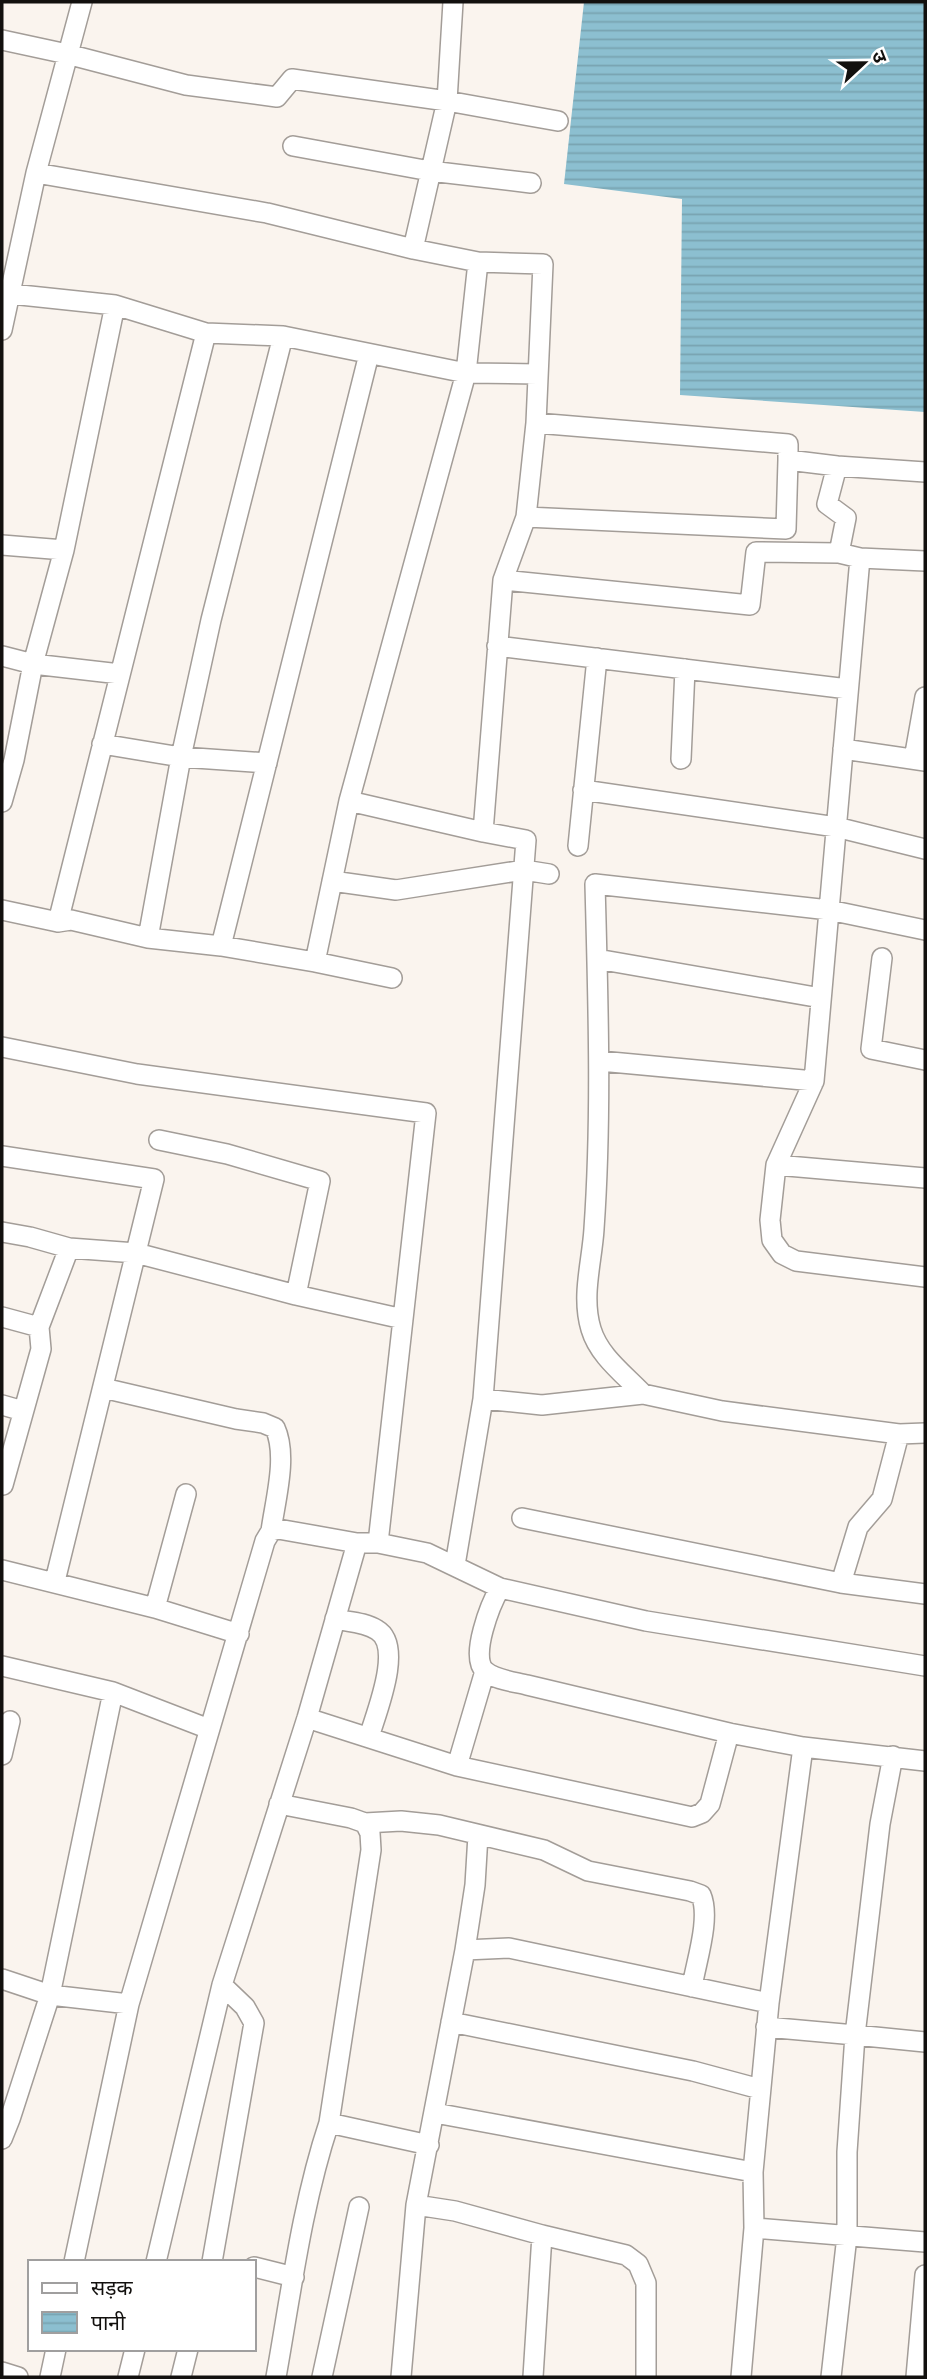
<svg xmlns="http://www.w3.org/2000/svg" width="927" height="2379" viewBox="0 0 927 2379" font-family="'Work Sans','Noto Sans Devanagari',sans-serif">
<defs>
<pattern id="water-rules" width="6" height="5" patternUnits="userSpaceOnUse" patternTransform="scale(1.75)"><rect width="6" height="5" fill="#8cbfd0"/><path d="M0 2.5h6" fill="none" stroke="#78a3b1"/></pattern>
</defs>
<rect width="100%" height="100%" fill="#faf4ee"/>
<path fill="url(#water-rules)" d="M 584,2 L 925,2 L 925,412 L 680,395 L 682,199 L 564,184 Z"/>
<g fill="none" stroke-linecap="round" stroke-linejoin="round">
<g stroke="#a39d98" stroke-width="22">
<path id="minor" d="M 453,2 L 447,101 L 413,249 L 478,262
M 2,40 L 67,54 L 186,85 L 277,97 L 292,79 L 447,101 L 558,121
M 293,146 L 430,171 L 531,183
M 36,173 L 267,213 L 413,249
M 11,294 L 115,305 L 206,333
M 2,330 L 36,173 L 82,2
M 536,423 L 788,444 L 788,460 L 837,466 L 827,504 L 846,518 L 839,553 L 860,558
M 837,466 L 925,472
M 526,517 L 786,529 L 788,460
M 2,545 L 64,550
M 925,561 L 860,558 L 814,1081 L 776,1165 L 770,1220 L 772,1240 L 782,1254 L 796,1261 L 925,1277
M 503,580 L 750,605 L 756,552 L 839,553
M 497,646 L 848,689
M 2,656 L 33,664 L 120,674
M 102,744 L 181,757 L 148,938
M 843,749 L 925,761
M 681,759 L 685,669
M 914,759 L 925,697
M 267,763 L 181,757 L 211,620 L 283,336
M 583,790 L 836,827 L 925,849
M 349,801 L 483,832
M 2,802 L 14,760 L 33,664 L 64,550 L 115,305
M 578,846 L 597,658
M 332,881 L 396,890 L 524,870 L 549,874
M 2,910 L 58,922 L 71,920 L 148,938 L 221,946 L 315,962 L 349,801 L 466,373 L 478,262 L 543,264 L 536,423 L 526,517 L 503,580 L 483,832 L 526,840 L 483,1399 L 455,1565
M 58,922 L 206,333 L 283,336 L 466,373 L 537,374
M 221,946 L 369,354
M 882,958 L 871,1049 L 925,1060
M 597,959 L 821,998
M 315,962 L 392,978
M 2,1047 L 137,1074 L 426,1113 L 378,1543
M 600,1061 L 814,1081
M 159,1140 L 227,1154 L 320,1181 L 296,1295
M 2,1156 L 154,1179 L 55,1581
M 776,1165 L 925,1178
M 2,1232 L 30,1237 L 69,1248 L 136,1253 L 296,1295 L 403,1319
M 2,1317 L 39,1327
M 103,1388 L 236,1419 L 263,1423 L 275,1428 C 288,1456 275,1501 271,1531
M 643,1394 C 624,1374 599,1356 591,1329 C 581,1296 592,1262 594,1229 C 602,1114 598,999 595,884 L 829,910 L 925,930
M 483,1399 L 542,1405 L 643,1394 L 722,1411 L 899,1434 L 925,1433
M 2,1405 L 23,1411
M 3,1485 L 41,1349 L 39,1327 L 69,1248
M 522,1518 L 841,1583 L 858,1527 L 882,1499 L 899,1434
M 2,1570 L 155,1608 L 186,1494
M 841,1583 L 925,1594
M 500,1588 C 491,1603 469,1657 485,1671 C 495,1680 515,1682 527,1685 L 729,1733 L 803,1747
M 155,1608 L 239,1634
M 335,1619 C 349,1622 365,1622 377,1630 C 404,1646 376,1713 369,1737
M 2,1666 L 113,1692 L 50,1995 L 2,1979
M 113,1692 L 209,1729
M 307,1718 L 457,1766 L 692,1817 L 702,1813 L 710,1804 L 729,1733
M 2,1755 L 10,1721
M 457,1766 L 485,1671
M 365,1823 L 401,1821 L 439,1825 L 544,1850 L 588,1871 L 690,1891 L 701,1895 C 711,1918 696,1962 692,1987
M 465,1950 L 475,1885 L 478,1835
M 451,2022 L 693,2071 L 760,2089
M 766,2027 L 855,2035 L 880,1824 L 893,1756
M 435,2113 L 753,2172
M 329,2123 L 429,2145
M 2,2139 L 10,2119 L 50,1995 L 129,2004
M 416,2205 L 455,2211 L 542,2235 L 533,2377
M 754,2228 L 925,2242
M 542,2235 L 626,2255 L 638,2264 L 646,2283 L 646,2377
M 74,2262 L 129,2004 L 265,1541 L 271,1531 L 278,1529 L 357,1543 L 378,1543 L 427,1553 L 500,1588 L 646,1621 L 925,1666
M 156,2262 L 222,1985 L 307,1718 L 357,1543
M 212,2262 L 254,2023 L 245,2007 L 222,1985
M 254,2267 L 294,2277
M 2,2372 L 18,2377
M 50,2377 L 56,2349
M 128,2377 L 135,2349
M 181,2377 L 188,2349
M 276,2377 C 291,2293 302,2204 329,2123 L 371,1850 L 370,1833 L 365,1823 L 351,1818 L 279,1804
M 322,2377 L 359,2207
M 401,2377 L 416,2205 L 465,1950 L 509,1948 L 769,2003
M 741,2377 L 754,2228 L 753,2172 L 769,2003 L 803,1747 L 925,1761
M 831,2377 L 847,2236 L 847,2152 L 855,2035 L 925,2042
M 916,2377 L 925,2275"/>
</g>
<use href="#minor" stroke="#fff" stroke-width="19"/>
</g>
<rect width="927" height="2379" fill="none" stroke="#12100e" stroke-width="7"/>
<rect x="28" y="2260" width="228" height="91" fill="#ffffff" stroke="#a09f9f" stroke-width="2"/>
<rect x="42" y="2283" width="35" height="10" fill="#ffffff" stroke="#a09f9f" stroke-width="2"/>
<text x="91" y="2295" font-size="21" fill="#12100e">सड़क</text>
<rect x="42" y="2312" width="35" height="21" fill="url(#water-rules)" stroke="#a09f9f" stroke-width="2"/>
<text x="91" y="2330" font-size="21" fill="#12100e">पानी</text>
<g transform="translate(864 63) rotate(68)" stroke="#ffffff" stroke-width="5" paint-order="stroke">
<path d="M0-5L12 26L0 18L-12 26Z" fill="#12100e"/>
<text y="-10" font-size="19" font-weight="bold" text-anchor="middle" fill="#12100e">उ</text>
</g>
</svg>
